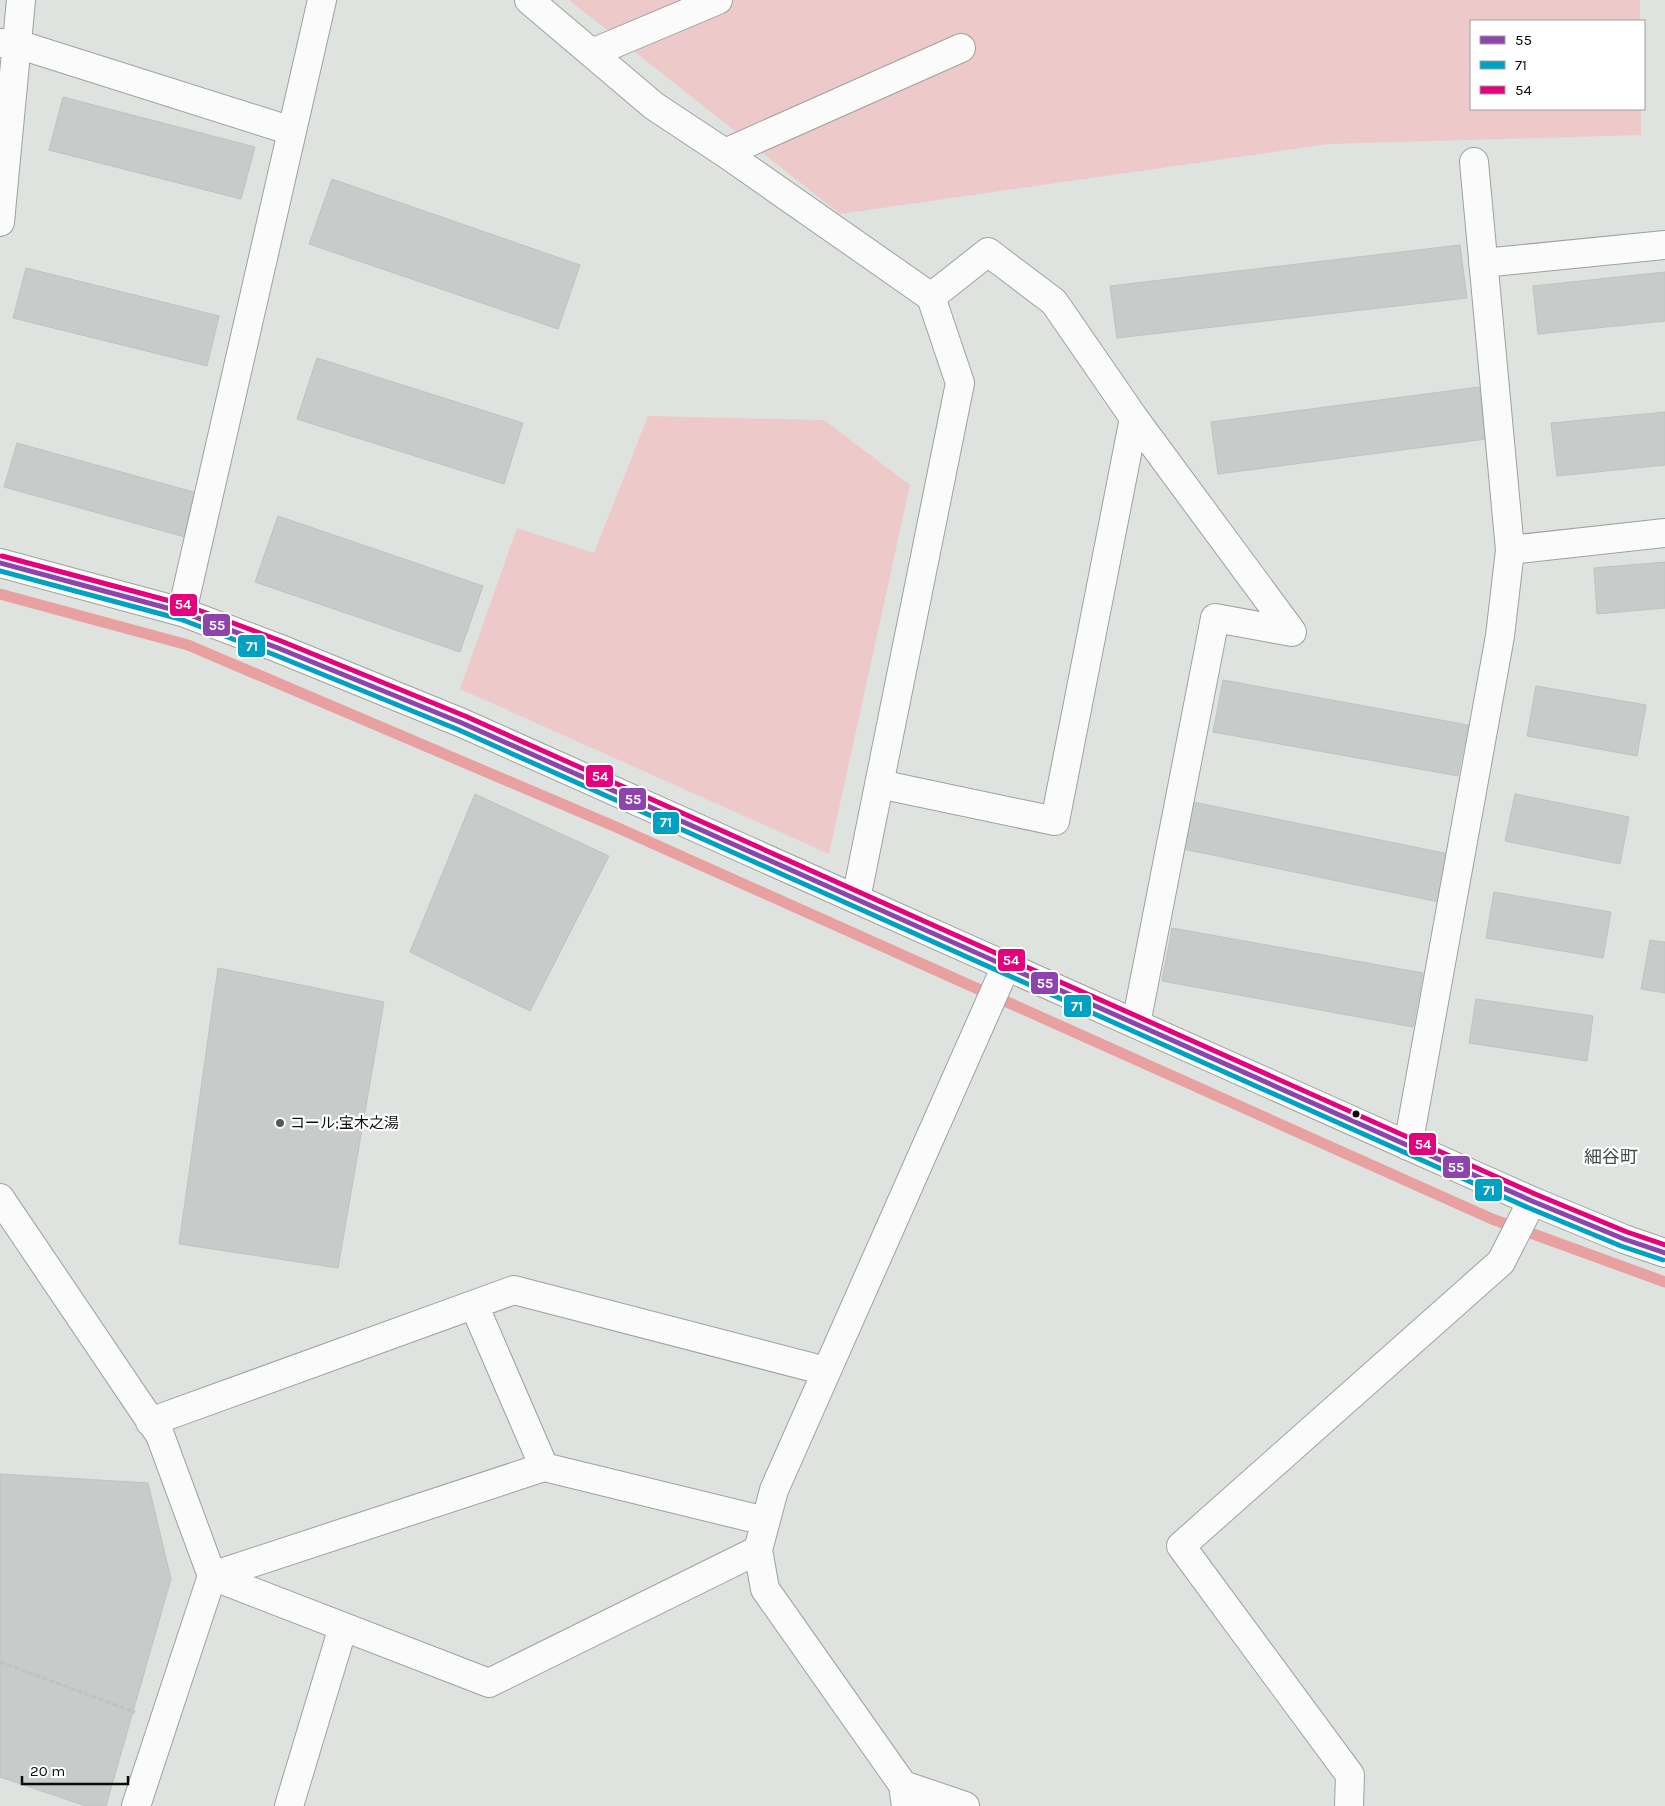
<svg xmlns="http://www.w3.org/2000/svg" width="1665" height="1806" viewBox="0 0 1665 1806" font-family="Karla,'Noto Sans JP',sans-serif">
<rect width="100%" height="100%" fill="#dee3e0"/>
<path fill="#edcac9" d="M 569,0 L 1640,0 L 1640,21 L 1471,21 L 1471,109 L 1641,109 L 1641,135 L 1329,144 L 840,214 Z
M 648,416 L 824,420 L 910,485 L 829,854 L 460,689 L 517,528 L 594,553 Z"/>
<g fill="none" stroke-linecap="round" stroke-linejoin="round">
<path stroke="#e8a0a1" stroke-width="11" d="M 0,594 L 188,645 L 616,827 L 1492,1219 L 1665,1282"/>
</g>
<path fill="#c7cbc9" stroke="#bfc3c0" d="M 63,97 L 255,147 L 241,199 L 49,150 Z
M 332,179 L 580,265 L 558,329 L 309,244 Z
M 1460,245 L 1467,298 L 1117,338 L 1110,286 Z
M 26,268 L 219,316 L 207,366 L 13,318 Z
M 1665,272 L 1665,321 L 1538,334 L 1533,286 Z
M 317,358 L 523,423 L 504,484 L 297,419 Z
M 1479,387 L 1486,439 L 1218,474 L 1211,422 Z
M 1665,412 L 1665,465 L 1557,476 L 1551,423 Z
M 17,443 L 197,493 L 185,537 L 4,487 Z
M 278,516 L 483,586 L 460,652 L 255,582 Z
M 1665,562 L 1665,608 L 1597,614 L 1594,568 Z
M 1223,680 L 1468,725 L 1458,776 L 1213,732 Z
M 1536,686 L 1646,705 L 1637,756 L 1527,736 Z
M 475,794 L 609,856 L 530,1011 L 410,952 Z
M 1515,794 L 1629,817 L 1620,864 L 1505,841 Z
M 1193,802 L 1449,854 L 1439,902 L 1183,849 Z
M 1494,892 L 1611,912 L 1603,958 L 1486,938 Z
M 1172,928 L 1423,973 L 1413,1027 L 1162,981 Z
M 1650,940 L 1665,942 L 1665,993 L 1641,989 Z
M 218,968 L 384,1002 L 338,1268 L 179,1244 Z
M 1476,999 L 1593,1016 L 1587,1061 L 1469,1043 Z
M 0,1474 L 148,1483 L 171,1579 L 106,1806 L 86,1806 L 0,1777 Z"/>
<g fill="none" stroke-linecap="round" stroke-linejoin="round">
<g stroke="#9ea29f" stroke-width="30">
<path id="minor" d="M 529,0 L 654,106 L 725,153 L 931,297 L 960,383 L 856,899
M 0,43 L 17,44 L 292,131
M 592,53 L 718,0
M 725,153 L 961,48
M 0,222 L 21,0
M 1483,263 L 1665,245
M 931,297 L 988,252 L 1054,302 L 1134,418 L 1292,632 L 1215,618 L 1136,1024
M 1510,550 L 1665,533
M 0,563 L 182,612 L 278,648 L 462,723 L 1532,1201 L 1624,1239 L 1665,1253
M 182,612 L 322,0
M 879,784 L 1055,821 L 1134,418
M 1408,1146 L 1500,636 L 1510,550 L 1474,162
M 0,1198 L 160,1435 L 212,1576 L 136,1806
M 474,1305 L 544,1467
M 150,1422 L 514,1290 L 826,1371
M 212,1576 L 489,1683 L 758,1550
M 212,1576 L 544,1467 L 765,1521
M 903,1785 L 965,1806
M 289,1806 L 343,1627
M 906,1806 L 903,1785 L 765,1589 L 758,1550 L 774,1490 L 1006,966
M 1349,1806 L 1350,1775 L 1181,1546 L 1501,1262 L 1532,1201"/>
</g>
<path stroke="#c1c1c1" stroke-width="3" stroke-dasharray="5 2.5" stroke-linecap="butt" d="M 0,1662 L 135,1712"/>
<use href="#minor" stroke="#fafbfa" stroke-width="28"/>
<g stroke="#fff" stroke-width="9">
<path id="bus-1" d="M 0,563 L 182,612 L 278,648 L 462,723 L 1532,1201 L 1624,1239 L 1665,1253"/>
</g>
<g stroke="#fff" stroke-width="9">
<path id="bus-2" d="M 0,571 L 180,619 L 275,655 L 459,730 L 1529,1208 L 1621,1246 L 1663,1260"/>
</g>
<g stroke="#fff" stroke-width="9">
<path id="bus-3" d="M 2,556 L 185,605 L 281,641 L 465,716 L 1535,1194 L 1627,1232 L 1665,1245"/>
</g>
<use href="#bus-1" stroke="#8e44ad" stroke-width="5"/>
<use href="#bus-2" stroke="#01a1c4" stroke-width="5"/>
<use href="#bus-3" stroke="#e5007d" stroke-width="5"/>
</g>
<circle fill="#0b0d0b" stroke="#fff" stroke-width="2" cx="1356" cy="1114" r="4.5"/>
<circle fill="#555856" stroke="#fff" stroke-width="2" cx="280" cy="1123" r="5"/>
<g text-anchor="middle" stroke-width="4.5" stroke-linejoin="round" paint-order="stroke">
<g font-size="15" fill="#0b0d0b" stroke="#fff" text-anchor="start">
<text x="290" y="1128">コール;宝木之湯</text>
</g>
<g font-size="18" fill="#464c48" stroke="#fff">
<text x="1611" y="1163">細谷町</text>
</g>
</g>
<g stroke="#fff" stroke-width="2">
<rect x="169" y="593" width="29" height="24" rx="5" fill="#e5007d"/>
<rect x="202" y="613" width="29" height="24" rx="5" fill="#8e44ad"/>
<rect x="237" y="634" width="29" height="24" rx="5" fill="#01a1c4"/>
<rect x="585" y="764" width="29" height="24" rx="5" fill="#e5007d"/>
<rect x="618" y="787" width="29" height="24" rx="5" fill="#8e44ad"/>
<rect x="652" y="811" width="28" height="24" rx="5" fill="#01a1c4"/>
<rect x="997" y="948" width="29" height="24" rx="5" fill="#e5007d"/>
<rect x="1030" y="971" width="29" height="24" rx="5" fill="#8e44ad"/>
<rect x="1063" y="994" width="29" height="24" rx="5" fill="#01a1c4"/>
<rect x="1408" y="1132" width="29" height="24" rx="5" fill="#e5007d"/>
<rect x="1442" y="1155" width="29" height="24" rx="5" fill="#8e44ad"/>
<rect x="1474" y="1178" width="29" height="24" rx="5" fill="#01a1c4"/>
</g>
<g font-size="14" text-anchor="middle" font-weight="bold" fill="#fff">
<text x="183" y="609">54</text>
<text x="217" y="630">55</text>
<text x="252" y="651">71</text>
<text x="600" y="781">54</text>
<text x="633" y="804">55</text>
<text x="666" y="827">71</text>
<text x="1011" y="965">54</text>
<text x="1045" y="988">55</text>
<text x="1077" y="1011">71</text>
<text x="1423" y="1149">54</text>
<text x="1456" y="1172">55</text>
<text x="1489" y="1195">71</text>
</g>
<rect x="1470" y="20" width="175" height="90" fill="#ffffff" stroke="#9d9e9d"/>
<rect x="1480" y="36" width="25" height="8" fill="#8e44ad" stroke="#9d9e9d"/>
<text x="1515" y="45" font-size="15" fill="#0b0d0b">55</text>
<rect x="1480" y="61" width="25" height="8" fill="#01a1c4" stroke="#9d9e9d"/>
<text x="1515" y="70" font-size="15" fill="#0b0d0b">71</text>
<rect x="1480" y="86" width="25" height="8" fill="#e5007d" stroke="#9d9e9d"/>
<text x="1515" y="95" font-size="15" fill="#0b0d0b">54</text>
<path d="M22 1776v8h106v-8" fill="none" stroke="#0b0d0b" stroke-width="2.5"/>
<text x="30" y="1776" font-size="15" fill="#0b0d0b" stroke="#ffffff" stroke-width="4" paint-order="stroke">20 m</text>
</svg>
